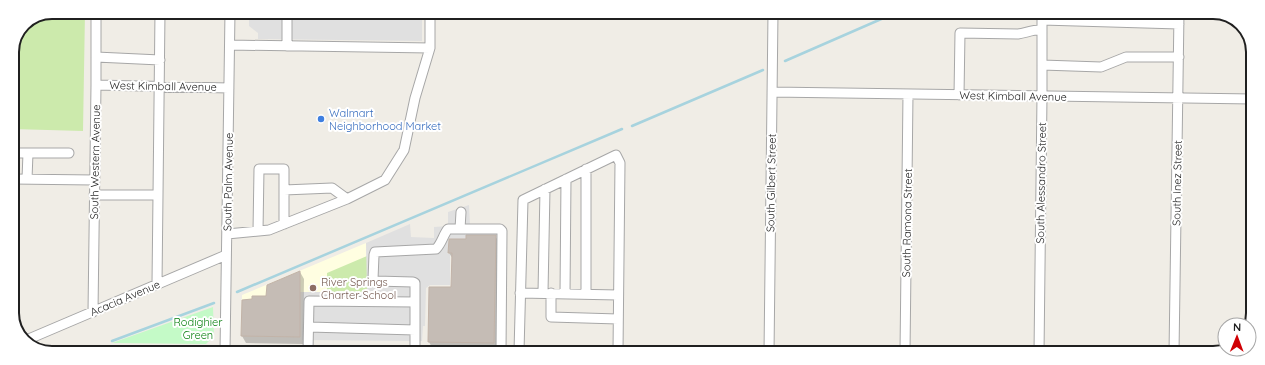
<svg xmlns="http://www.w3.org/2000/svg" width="1265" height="365" viewBox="0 0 1265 365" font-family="Quicksand,sans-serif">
<rect width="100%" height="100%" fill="#f0ede6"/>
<path fill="#fffee1" d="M 366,243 L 367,292 L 300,292 L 300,337 L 241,336 L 242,295 Z"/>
<path fill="#cceaac" d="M 52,12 L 85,12 L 83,131 L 12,129 L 12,51 L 24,23 Z
M 367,256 L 367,292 L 327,292 L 327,273 Z"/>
<path fill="#c4fac7" d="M 213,307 L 214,336 L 206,344 L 112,343 Z"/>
<path fill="#e0e0e0" d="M 249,12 L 422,12 L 422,41 L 258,39 L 258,33 L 249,26 Z
M 469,205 L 470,225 L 502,225 L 501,235 L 466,235 L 466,239 L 449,239 L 448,254 L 450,254 L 450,285 L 430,285 L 426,288 L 425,326 L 423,326 L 422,341 L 302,340 L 303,292 L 367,292 L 366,243 L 410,224 L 411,237 L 434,238 L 434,227 L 448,226 L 448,212 Z"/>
<path fill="#0003" d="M 495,236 L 501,245 L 499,352 L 434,351 L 429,342 L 452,288 L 453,259 L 449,253 L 467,240 Z
M 300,272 L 304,279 L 303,344 L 246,343 L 242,336 L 267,296 Z"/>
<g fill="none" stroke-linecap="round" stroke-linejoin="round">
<path stroke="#a7d3de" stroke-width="2.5" d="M 785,61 L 895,13
M 632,126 L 763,70
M 237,292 L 622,129
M 112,341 L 214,303"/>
</g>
<path fill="#c5bcb5" stroke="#c2b3a8" d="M 466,235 L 496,235 L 494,343 L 428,342 L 429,287 L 451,287 L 452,253 L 448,253 L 449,240 L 449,239 L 466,239 Z
M 300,271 L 300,337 L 241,336 L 242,300 L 252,299 L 252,296 L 266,296 L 267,285 Z"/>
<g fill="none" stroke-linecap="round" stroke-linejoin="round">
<g stroke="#a7a7a7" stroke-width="11">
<path id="minor" d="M 1042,20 L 1179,24
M 230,45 L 430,48 L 430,12
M 287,46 L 287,12
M 96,57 L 160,60
M 1042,65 L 1101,67 L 1126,57 L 1179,57
M 96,85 L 229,88
M 772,92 L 1253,99
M 959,95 L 960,33 L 1018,34 C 1026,33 1034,29 1042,30
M 12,153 L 28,153 L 27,179
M 28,153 L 69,153
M 12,179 L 94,180
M 284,190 L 332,188 L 347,199
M 94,195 L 158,195 L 157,284
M 158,195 L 160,12
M 460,229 L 461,212
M 258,231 L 259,169 L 284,169 L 284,224
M 227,234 L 269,230 L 347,199 L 385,180 L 404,150 L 415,98 L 430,48
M 520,293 L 618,295
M 543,293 L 545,189
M 551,293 L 551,317 L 618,319
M 565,294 L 566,179
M 586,294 L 586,169
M 93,312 L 96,85 L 96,12
M 309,327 L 415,330
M 24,341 L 226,255
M 225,352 L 230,12
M 308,352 L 309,301 L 415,302
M 415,352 L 415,283 L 413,282 L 376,281 L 373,279 L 374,255 L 375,252 L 436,249 C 442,243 443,235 448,229 L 500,229 L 502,231 L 501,352
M 519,352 L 523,200 L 616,155 L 620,163 L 618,352
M 769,353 L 773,13
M 905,353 L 908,94
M 1039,353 L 1042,96 L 1042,13
M 1174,353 L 1179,13"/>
</g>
<use href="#minor" stroke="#fff" stroke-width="9"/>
</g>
<circle fill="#3f7fe0" stroke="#fff" stroke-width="1.5" cx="321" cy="119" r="4"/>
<circle fill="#8d6e63" stroke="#fff" stroke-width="1.5" cx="313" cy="288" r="4"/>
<g text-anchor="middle" stroke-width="4" stroke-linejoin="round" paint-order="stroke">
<g font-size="11" fill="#202020" stroke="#fff">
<text transform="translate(163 86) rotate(1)" y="4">West Kimball Avenue</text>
<text transform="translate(1013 96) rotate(1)" y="4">West Kimball Avenue</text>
<text transform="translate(95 162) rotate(-89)" y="4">South Western Avenue</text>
<text transform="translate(228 182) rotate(-89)" y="4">South Palm Avenue</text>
<text transform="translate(771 183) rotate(-89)" y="4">South Gilbert Street</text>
<text transform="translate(1041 183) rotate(-89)" y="4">South Alessandro Street</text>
<text transform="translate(1177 183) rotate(-89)" y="4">South Inez Street</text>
<text transform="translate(907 223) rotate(-89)" y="4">South Ramona Street</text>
<text transform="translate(125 298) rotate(-23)" y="4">Acacia Avenue</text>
</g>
<g font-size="11" fill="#366cbe" stroke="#fff" text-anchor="start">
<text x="329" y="117">Walmart<tspan x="329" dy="13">Neighborhood Market</tspan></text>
</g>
<g font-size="11" fill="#785e54" stroke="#fff" text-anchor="start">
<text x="321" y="286">River Springs<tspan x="321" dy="13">Charter School</tspan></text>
</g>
<g font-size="11" fill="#0b8112" stroke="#fff">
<text x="198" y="326">Rodighier<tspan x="198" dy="13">Green</tspan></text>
</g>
</g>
<path d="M0 0H1265V365H0ZM52 19H1213A33 33 0 0 1 1246 52V313A33 33 0 0 1 1213 346H52A33 33 0 0 1 19 313V52A33 33 0 0 1 52 19Z" fill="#fff" fill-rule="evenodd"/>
<path fill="none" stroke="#202020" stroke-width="2" d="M52 19H1213A33 33 0 0 1 1246 52V313A33 33 0 0 1 1213 346H52A33 33 0 0 1 19 313V52A33 33 0 0 1 52 19Z"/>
<g transform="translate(1237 337) rotate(1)"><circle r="19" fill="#ffffff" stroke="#a6a6a6"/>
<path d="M0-3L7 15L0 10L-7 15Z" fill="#d00004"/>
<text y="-6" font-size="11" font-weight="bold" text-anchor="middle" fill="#202020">N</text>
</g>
</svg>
